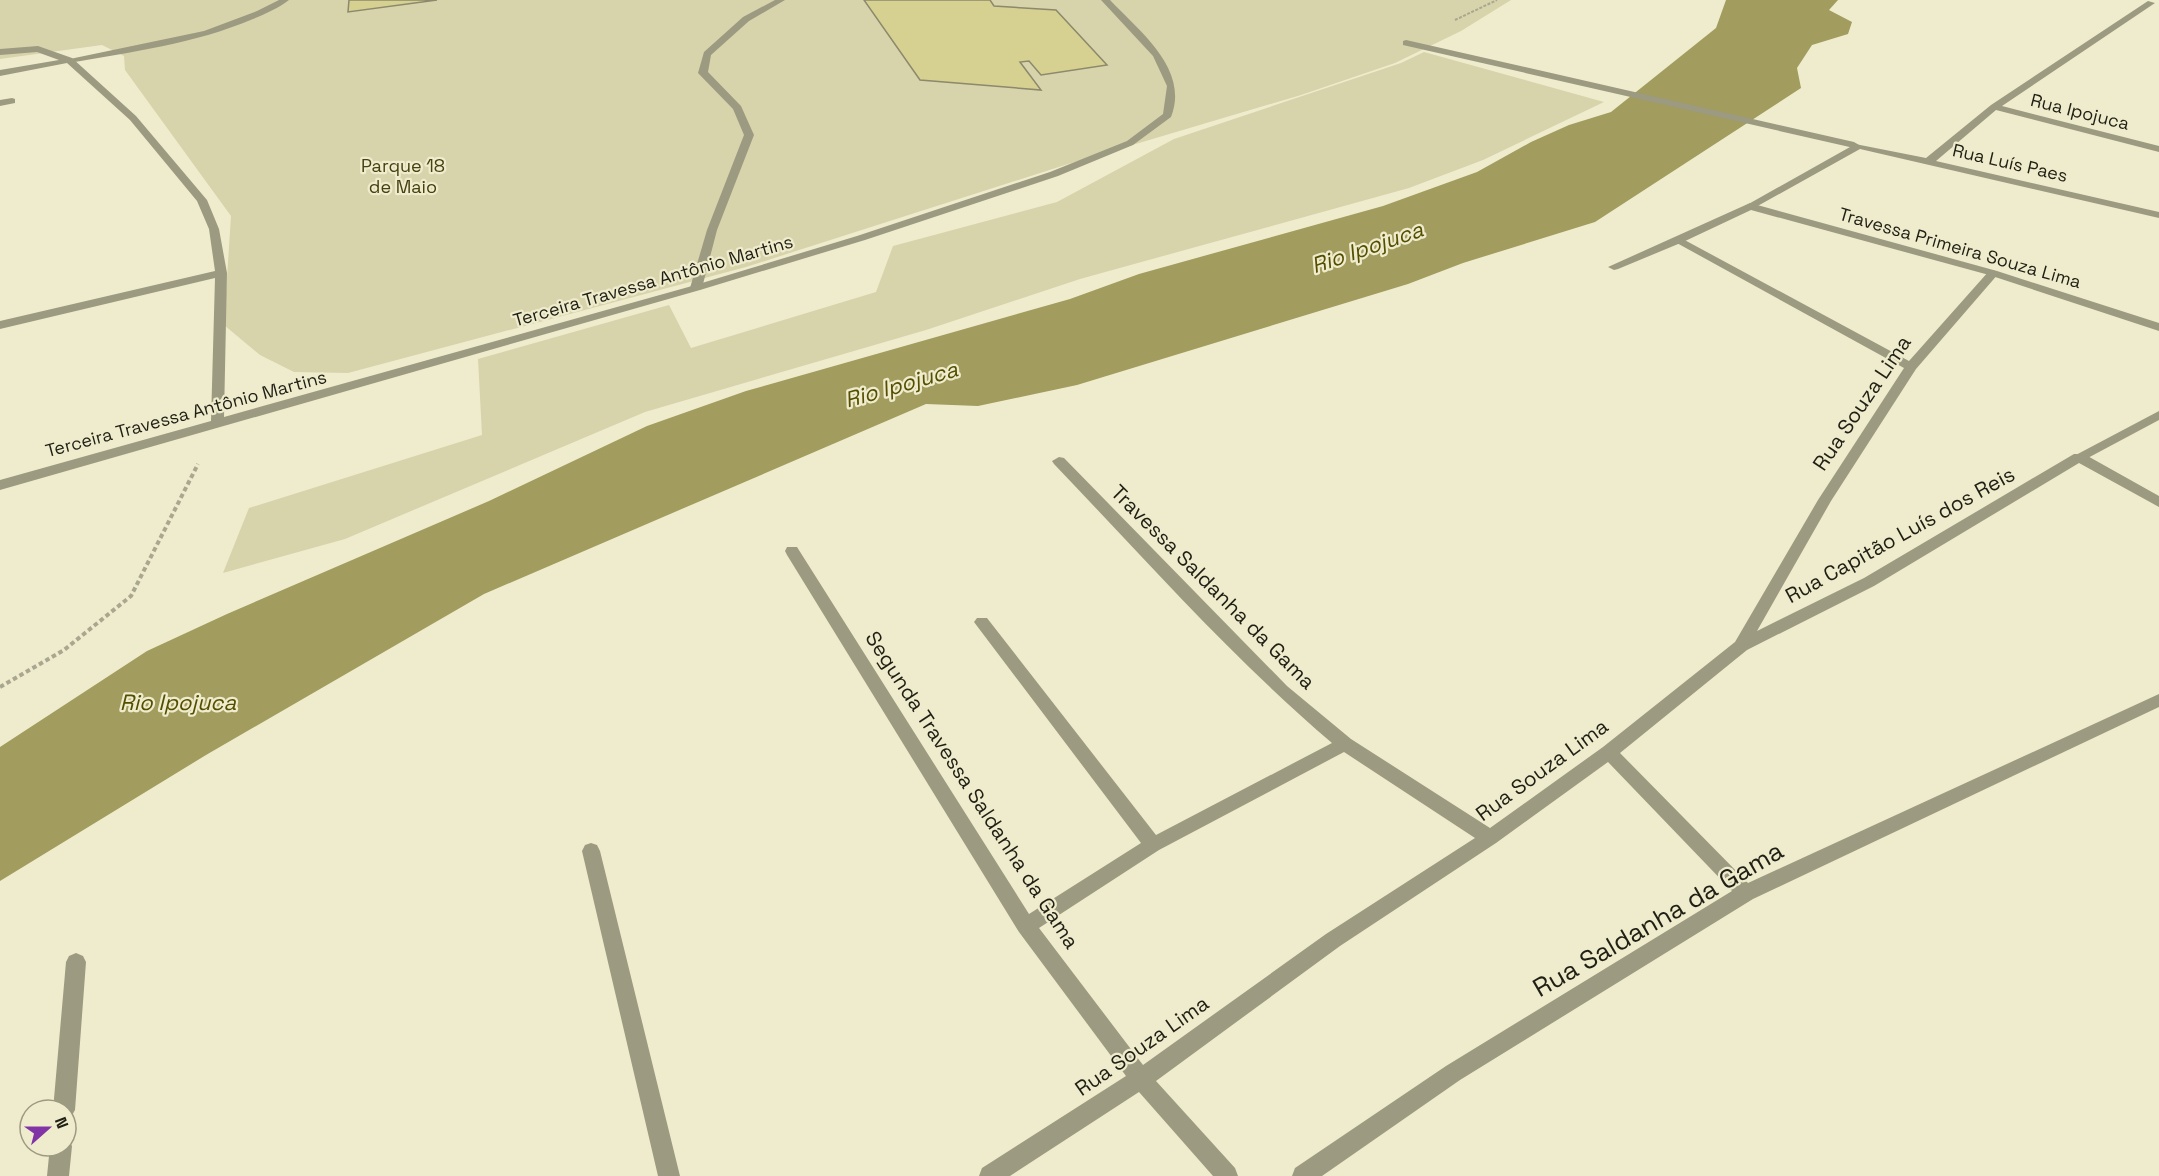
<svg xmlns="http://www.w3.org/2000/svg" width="2159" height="1176" viewBox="0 0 2159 1176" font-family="'Space Grotesk',sans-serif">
<rect width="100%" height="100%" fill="#efeccd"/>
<path fill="#d7d3ab" d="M 0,0 L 1511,0 L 1461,31 L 1395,63 L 1301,95 L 1065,165 L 746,267 L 348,373 L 294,372 L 260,355 L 224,325 L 231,216 L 125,70 L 124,56 L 102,45 L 0,59 Z
M 1424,52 L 1604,102 L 1483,160 L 1409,188 L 1080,279 L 926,330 L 645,412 L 345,539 L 223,573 L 249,508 L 482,435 L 478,359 L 669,305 L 691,348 L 876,292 L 893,246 L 1057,202 L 1174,139 L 1401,63 Z"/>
<path fill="#a29c5f" d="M 1726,0 L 1838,0 L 1829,10 L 1852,22 L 1848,34 L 1812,45 L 1797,68 L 1801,88 L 1595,222 L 1463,263 L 1408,284 L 1077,385 L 978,406 L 926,404 L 484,594 L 206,755 L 0,881 L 0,747 L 147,651 L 227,614 L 489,501 L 647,426 L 746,391 L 1070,299 L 1139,274 L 1383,206 L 1477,172 L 1531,142 L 1569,125 L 1611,112 L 1716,28 Z"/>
<path fill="#d6d091" stroke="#8c896c" stroke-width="1.5" d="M 349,0 L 437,0 L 348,12 Z
M 864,0 L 990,0 L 994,6 L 1056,10 L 1107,65 L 1041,75 L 1029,61 L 1020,62 L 1041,90 L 920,80 Z"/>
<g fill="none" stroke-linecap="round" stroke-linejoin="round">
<path stroke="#a9a78f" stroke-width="2" stroke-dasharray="3 1.5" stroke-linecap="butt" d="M 1455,20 L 1497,0"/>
<path stroke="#a9a78f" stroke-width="4" stroke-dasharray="4.5 3" stroke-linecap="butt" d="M 0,687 L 64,650 L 131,596 L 198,464"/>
<path fill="#9c9a80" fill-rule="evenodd" d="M 279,0 L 289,0 C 279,8 265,14 253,19 C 194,44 131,52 69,63 L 65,60 L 204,31 L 257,11 Z
M 775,0 L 785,0 L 749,21 L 711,55 L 708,72 L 741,106 L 754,135 L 717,230 L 702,288 L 700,290 L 692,290 L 690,288 L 707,230 L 744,135 L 733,109 L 698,73 L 704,52 L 743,17 Z
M 12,98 L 15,99 L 15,103 L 0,106 L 0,100 Z"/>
<path fill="#9c9a80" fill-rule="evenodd" d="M 1406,40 L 1854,142 L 1859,145 L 1854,148 L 1403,45 L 1403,41 Z
M 1750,203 L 1997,271 L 2159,323 L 2159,331 L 1989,275 L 1751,210 L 1683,242 L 1618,269 L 1614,270 L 1608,267 Z
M 2159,411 L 2159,420 L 2084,460 L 2079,461 L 2072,457 Z"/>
<path fill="#9c9a80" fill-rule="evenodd" d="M 1101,0 L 1110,0 C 1139,31 1190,69 1171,117 L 1133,145 L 1058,176 L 865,240 L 700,290 L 0,490 L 0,480 L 211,421 L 215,278 L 0,329 L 0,321 L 215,271 L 209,229 L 197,201 L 130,120 L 67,63 L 0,76 L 0,70 L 59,60 L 37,52 L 0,55 L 0,49 L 38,46 L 72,58 L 136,116 L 207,200 L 219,229 L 227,273 L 224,417 L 692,286 L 857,236 L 1050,172 L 1127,141 L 1163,114 L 1167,86 L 1153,56 Z
M 2148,1 L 2155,3 L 2002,106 L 2159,146 L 2159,152 L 1996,110 L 1936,161 L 2159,212 L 2159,218 L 1860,149 L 1754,208 L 1750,209 L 1745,206 L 1850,147 L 1850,143 L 1926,158 L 1991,105 Z
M 1679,237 L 1909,361 L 1989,271 L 1993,270 L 1999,273 L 1916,369 L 1831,501 L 1757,631 L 1864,578 L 2074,454 L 2084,454 L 2159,496 L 2159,507 L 2079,463 L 1874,586 L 1747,650 L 1620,753 L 1748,883 L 2159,694 L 2159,707 L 1753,899 L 1460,1080 L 1322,1176 L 1292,1176 L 1295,1168 L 1446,1066 L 1732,891 L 1608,762 L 1496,843 L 1340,946 L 1156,1081 L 1235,1168 L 1238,1176 L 1213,1176 L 1139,1092 L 1010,1176 L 979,1176 L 982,1168 L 1126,1076 L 1019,932 L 787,555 L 785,551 L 787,547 L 797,547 L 1029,914 L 1141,843 L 977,626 L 974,622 L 977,618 L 987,618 L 1156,835 L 1332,743 C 1232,658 1145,559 1054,464 L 1052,461 L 1059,457 L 1064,458 L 1287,686 L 1351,739 L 1490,828 L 1603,747 L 1735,642 L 1818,500 L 1904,368 L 1675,242 L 1674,240 ZM 1344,752 L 1475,838 L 1326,934 L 1143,1065 L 1039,928 L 1159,850 Z
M 591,843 L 597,845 L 600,851 L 680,1176 L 658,1176 L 582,851 L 585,845 Z
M 76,953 L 83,956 L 86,962 L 75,1110 L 71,1117 L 66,1120 L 66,1110 L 53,1110 L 66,962 L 69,956 Z
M 66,1137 L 72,1146 L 69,1176 L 47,1176 L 50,1146 L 66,1146 Z"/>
</g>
<g text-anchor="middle" stroke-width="4.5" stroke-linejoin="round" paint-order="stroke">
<g font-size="18" fill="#201f14" stroke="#efeccd">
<text transform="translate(2080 112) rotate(14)" y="6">Rua Ipojuca</text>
<text transform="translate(2010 163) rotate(13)" y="6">Rua Luís Paes</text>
<text transform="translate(1960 248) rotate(16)" y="6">Travessa Primeira Souza Lima</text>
<text transform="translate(653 281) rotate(-16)" y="6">Terceira Travessa Antônio Martins</text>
<text transform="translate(186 414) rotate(-15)" y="6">Terceira Travessa Antônio Martins</text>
</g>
<g font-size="18" fill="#464110" stroke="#efeccd">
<text x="403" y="172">Parque 18<tspan x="403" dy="21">de Maio</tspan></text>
</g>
<g font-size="21" fill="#201f14" stroke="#efeccd">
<text transform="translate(1862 403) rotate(-56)" y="7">Rua Souza Lima</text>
<text transform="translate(1900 535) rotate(-29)" y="7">Rua Capitão Luís dos Reis</text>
<text transform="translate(1213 587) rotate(45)" y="7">Travessa Saldanha da Gama</text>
<text transform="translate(1542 770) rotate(-36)" y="7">Rua Souza Lima</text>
<text transform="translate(972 790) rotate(57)" y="7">Segunda Travessa Saldanha da Gama</text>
<text transform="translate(1142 1046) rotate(-35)" y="7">Rua Souza Lima</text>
</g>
<g font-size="22" font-style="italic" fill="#554e00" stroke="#efeccd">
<text transform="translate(1367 247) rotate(-19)" y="8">Rio Ipojuca</text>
<text transform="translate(901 384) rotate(-16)" y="8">Rio Ipojuca</text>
<text x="178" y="710">Rio Ipojuca</text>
</g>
<g font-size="26" fill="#201f14" stroke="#efeccd">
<text transform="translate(1658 919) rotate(-30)" y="9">Rua Saldanha da Gama</text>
</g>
</g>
<g transform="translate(48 1128) rotate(69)"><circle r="28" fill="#efeccd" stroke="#9c9a83" stroke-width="1.5"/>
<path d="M0-4.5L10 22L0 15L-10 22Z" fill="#8134a5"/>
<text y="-9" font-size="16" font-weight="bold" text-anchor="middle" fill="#201f14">N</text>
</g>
</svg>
